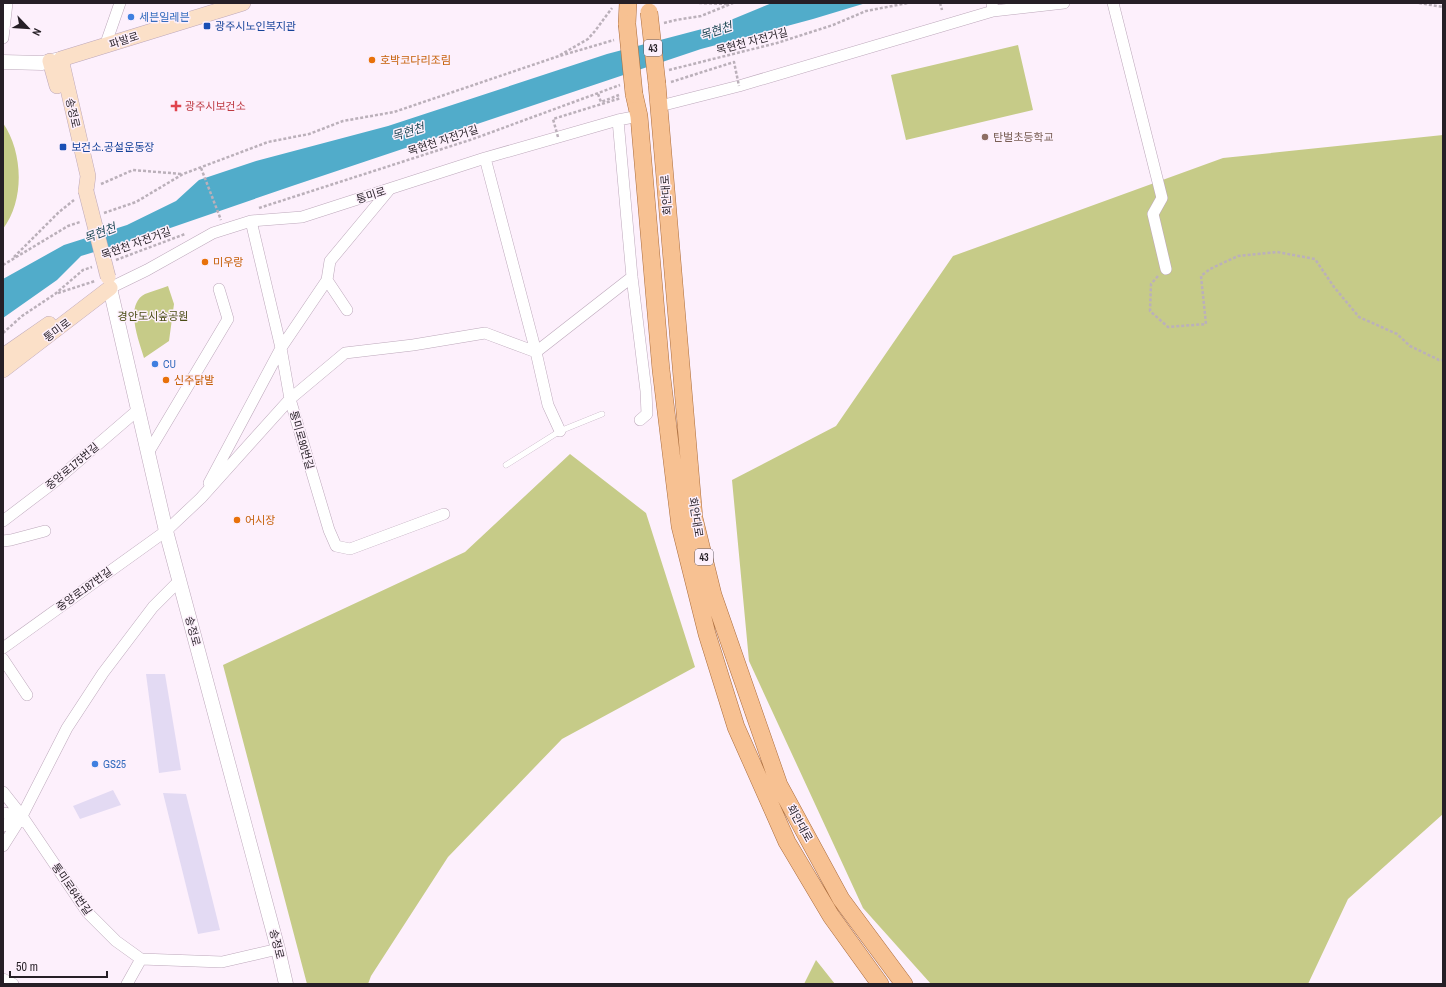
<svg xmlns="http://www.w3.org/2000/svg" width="1446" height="987" viewBox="0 0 1446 987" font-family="'Archivo Narrow','Noto Sans KR',sans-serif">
<rect width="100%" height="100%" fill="#fdf0fc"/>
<path fill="#c6cb88" d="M 1018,45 L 1033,110 L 906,140 L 891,75 Z
M 3,123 C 23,152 25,200 3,229 Z
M 1443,135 L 1443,814 L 1348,899 L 1308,984 L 931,984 L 863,908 L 749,661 L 732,480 L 836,426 L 953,256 L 1223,158 Z
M 168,286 L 174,304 L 169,341 L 144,358 C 139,341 124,305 145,294 C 152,291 161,289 168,286 Z
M 570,454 L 646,513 L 695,667 L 562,739 L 448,857 L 371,976 L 368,984 L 307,984 L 223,665 L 465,552 Z
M 816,960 L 835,984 L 804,984 Z"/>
<path fill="#51acca" d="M 772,3 L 866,3 L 813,19 L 701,49 L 292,186 L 147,236 L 81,256 L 57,280 L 3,318 L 3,279 L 64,245 L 127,225 L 176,201 L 199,180 L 256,161 L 388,126 L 607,54 L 721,24 Z"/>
<path fill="#e3daf3" d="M 146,674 L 165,674 L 181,770 L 159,773 Z
M 113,790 L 121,805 L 80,819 L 73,806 Z
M 163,793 L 186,794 L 220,930 L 198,934 Z"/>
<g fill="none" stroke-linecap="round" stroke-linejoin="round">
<g stroke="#bda8bb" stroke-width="6">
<path id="service" d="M 506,465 L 560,431 L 602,414"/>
</g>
<g stroke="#bda8bb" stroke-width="12">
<path id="minor" d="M 1113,3 L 1162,198 L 1153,214 L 1166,269
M 993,11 L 1064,3
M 3,38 L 7,3
M 105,46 L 120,3
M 660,106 L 739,86 L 993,11 L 992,3
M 618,120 L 632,277 L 646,391 L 647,414 L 640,420
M 485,158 L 536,352 L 548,405 L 560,431
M 251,221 L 281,348 L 290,399 L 329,530 L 336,546 L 350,549 L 444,514
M 327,280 L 347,310
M 110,288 L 147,270 L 213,233 L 251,221 L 302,217 L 485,158 L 618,120 L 639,116
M 148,453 L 228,319 L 219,289
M 209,483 L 281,348 L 327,280 L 330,261 L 389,190
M 3,521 L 53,483 L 139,409
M 3,541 L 11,540 L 45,531
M 3,648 L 166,531 L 201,498 L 290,399 L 345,353 L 413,345 L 485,333 L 536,352 L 632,277
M 3,659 L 27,695
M 3,792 L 22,816 L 87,912 L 116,941 L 141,959 L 222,962 L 278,949
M 3,813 L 22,816
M 3,826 L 21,817
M 3,846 L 22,816 L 67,728 L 103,673 L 153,607 L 180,580
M 3,979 L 13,984
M 127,984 L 141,959"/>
</g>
<g stroke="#bda8bb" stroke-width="15">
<path id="tertiary" d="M 3,62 L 42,63 L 60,59
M 110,288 L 166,531 L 278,949 L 286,984"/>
</g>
<g stroke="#bda8bb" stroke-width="16">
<path id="secondary" d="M 50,61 L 57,86
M 86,191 L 88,176 L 61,59 L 243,3
M 3,356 L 49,324
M 3,370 L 110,288"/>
</g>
<g stroke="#ab6d3d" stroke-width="18">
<path id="primary" d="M 627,24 L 628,3
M 657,84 L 694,518 L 713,595 L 779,785 L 841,899 L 904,984
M 634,94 L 639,116 L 661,370 L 680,526 L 707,634 L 736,727 L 787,842 L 831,916 L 880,984"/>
</g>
<path stroke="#bbb0ba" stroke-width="2.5" stroke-dasharray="3 2" stroke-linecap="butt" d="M 699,3 L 727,4
M 940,3 L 942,10
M 1419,3 L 1443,7
M 664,23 L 676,20 L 701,16 L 733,3
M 560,55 L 588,39 L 595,31 L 612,8
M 669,70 L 777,43 L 833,25 L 866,11 L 908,3
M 598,94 L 601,102 L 619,95
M 201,168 L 221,220
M 101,184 L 133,170 L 182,174
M 259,208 L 473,139 L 620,85
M 104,213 L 136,202 L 183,174 L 268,142 L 309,134 L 343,121 L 394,112 L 556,57 L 614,40
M 14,257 L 59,212 L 74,200
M 116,260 L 185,234
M 3,265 L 68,226 L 80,222
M 1158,276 L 1151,284 L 1150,311 L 1168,327 L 1206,324 L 1201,276 L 1210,269 L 1238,256 L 1277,252 L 1315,259 L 1334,287 L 1359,317 L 1397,334 L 1410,346 L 1439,360 L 1443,360
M 58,293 L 95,281
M 3,333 L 22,316 L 55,294 L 83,270 L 92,267"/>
<use href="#service" stroke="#fff" stroke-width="5.5"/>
<use href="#minor" stroke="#fff" stroke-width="11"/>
<use href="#tertiary" stroke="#fff" stroke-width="14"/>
<use href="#secondary" stroke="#fbe0c8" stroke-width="15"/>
<use href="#primary" stroke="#f7c192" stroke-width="17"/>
<g stroke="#bda8bb" stroke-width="16" stroke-linecap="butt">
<path id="secondary-bridge" d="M 86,191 L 108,277"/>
</g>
<g stroke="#ab6d3d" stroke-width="18" stroke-linecap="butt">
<path id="primary-bridge" d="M 649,12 L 657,84
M 627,24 L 634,94"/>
</g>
<path stroke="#bbb0ba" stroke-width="2.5" stroke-dasharray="3 2" stroke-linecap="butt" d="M 671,82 L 734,62 L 739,86
M 558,137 L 553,119 L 621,98"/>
<use href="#secondary-bridge" stroke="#fbe0c8" stroke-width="15"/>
<use href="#primary-bridge" stroke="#f7c192" stroke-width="17"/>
</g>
<g fill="#3f7fe0" stroke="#fdf0fc" stroke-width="1.5">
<circle cx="131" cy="17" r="4"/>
<circle cx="155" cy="364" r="4"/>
<circle cx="95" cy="764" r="4"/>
</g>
<g fill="#1a4fb4" stroke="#fdf0fc" stroke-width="1.5">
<rect x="203" y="22" width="8" height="8" rx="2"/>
<rect x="59" y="143" width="8" height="8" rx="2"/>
</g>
<g fill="#e8710a" stroke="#fdf0fc" stroke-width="1.5">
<circle cx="372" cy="60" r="4"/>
<circle cx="205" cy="262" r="4"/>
<circle cx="166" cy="380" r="4"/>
<circle cx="237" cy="520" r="4"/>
</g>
<path fill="#e0444e" stroke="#fdf0fc" stroke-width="1.5" d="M174 100h4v4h4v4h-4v4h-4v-4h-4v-4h4z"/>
<circle fill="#8d6e63" stroke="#fdf0fc" stroke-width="1.5" cx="985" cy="137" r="4"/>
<g text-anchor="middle" stroke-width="3" stroke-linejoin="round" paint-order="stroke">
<g fill="#fdf0fc" stroke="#665e66" stroke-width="1">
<rect x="644" y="40" width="18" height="16" rx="3"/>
<rect x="695" y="549" width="18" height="16" rx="3"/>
</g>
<g font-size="10" font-weight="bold" fill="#261f26">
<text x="653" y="52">43</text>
<text x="704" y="561">43</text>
</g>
<g font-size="11" fill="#366cbe" stroke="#fdf0fc" text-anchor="start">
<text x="139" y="21">세븐일레븐</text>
<text x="163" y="368">CU</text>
<text x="103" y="768">GS25</text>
</g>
<g font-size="11" fill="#164399" stroke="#fdf0fc" text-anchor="start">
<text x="215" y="30">광주시노인복지관</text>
<text x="71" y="151">보건소.공설운동장</text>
</g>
<g font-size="11" fill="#261f26" stroke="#fdf0fc">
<text transform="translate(124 40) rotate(-18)" y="4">파발로</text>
<text transform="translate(752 41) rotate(-15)" y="4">목현천 자전거길</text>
<text transform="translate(73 113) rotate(77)" y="4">송정로</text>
<text transform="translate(443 140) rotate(-18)" y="4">목현천 자전거길</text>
<text transform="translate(371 195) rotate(-18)" y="4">통미로</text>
<text transform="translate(666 195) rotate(-94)" y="4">회안대로</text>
<text transform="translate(136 243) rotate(-20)" y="4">목현천 자전거길</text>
<text transform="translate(57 330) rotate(-37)" y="4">통미로</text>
<text transform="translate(302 440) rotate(74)" y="4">통미로90번길</text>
<text transform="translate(72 466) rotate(-40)" y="4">중앙로175번길</text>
<text transform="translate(696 517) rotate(81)" y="4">회안대로</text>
<text transform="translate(84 589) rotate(-36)" y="4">중앙로187번길</text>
<text transform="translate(193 631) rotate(75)" y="4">송정로</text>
<text transform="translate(800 823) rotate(61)" y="4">회안대로</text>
<text transform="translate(72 889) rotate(55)" y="4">통미로64번길</text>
<text transform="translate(277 944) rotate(76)" y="4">송정로</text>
</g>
<g font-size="11" fill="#c56008" stroke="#fdf0fc" text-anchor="start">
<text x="380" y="64">호박코다리조림</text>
<text x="213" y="266">미우랑</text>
<text x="174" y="384">신주닭발</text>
<text x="245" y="524">어시장</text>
</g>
<g font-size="11" fill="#be3a42" stroke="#fdf0fc" text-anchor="start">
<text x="185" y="110">광주시보건소</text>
</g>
<g font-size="11" fill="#785e54" stroke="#fdf0fc" text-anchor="start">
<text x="993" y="141">탄벌초등학교</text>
</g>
<g font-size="11" fill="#4a4c15" stroke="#fdf0fc">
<text x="153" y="320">경안도시숲공원</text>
</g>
<g font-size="12" font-style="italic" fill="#224b58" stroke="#fdf0fc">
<text transform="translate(716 31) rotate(-18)" y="4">목현천</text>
<text transform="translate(408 132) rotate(-17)" y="4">목현천</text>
<text transform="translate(100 233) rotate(-21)" y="4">목현천</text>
</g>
</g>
<rect width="1446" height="987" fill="none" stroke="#261f26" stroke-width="8"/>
<g transform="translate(28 28) rotate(115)" stroke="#fdf0fc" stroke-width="3" paint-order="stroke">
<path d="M0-3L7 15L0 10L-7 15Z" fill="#261f26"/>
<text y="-6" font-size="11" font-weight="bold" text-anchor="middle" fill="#261f26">N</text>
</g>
<path d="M10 971v6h97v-6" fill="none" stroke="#261f26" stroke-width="2"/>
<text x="16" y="971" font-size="12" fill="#261f26" stroke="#fdf0fc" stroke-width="3" paint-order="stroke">50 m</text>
</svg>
